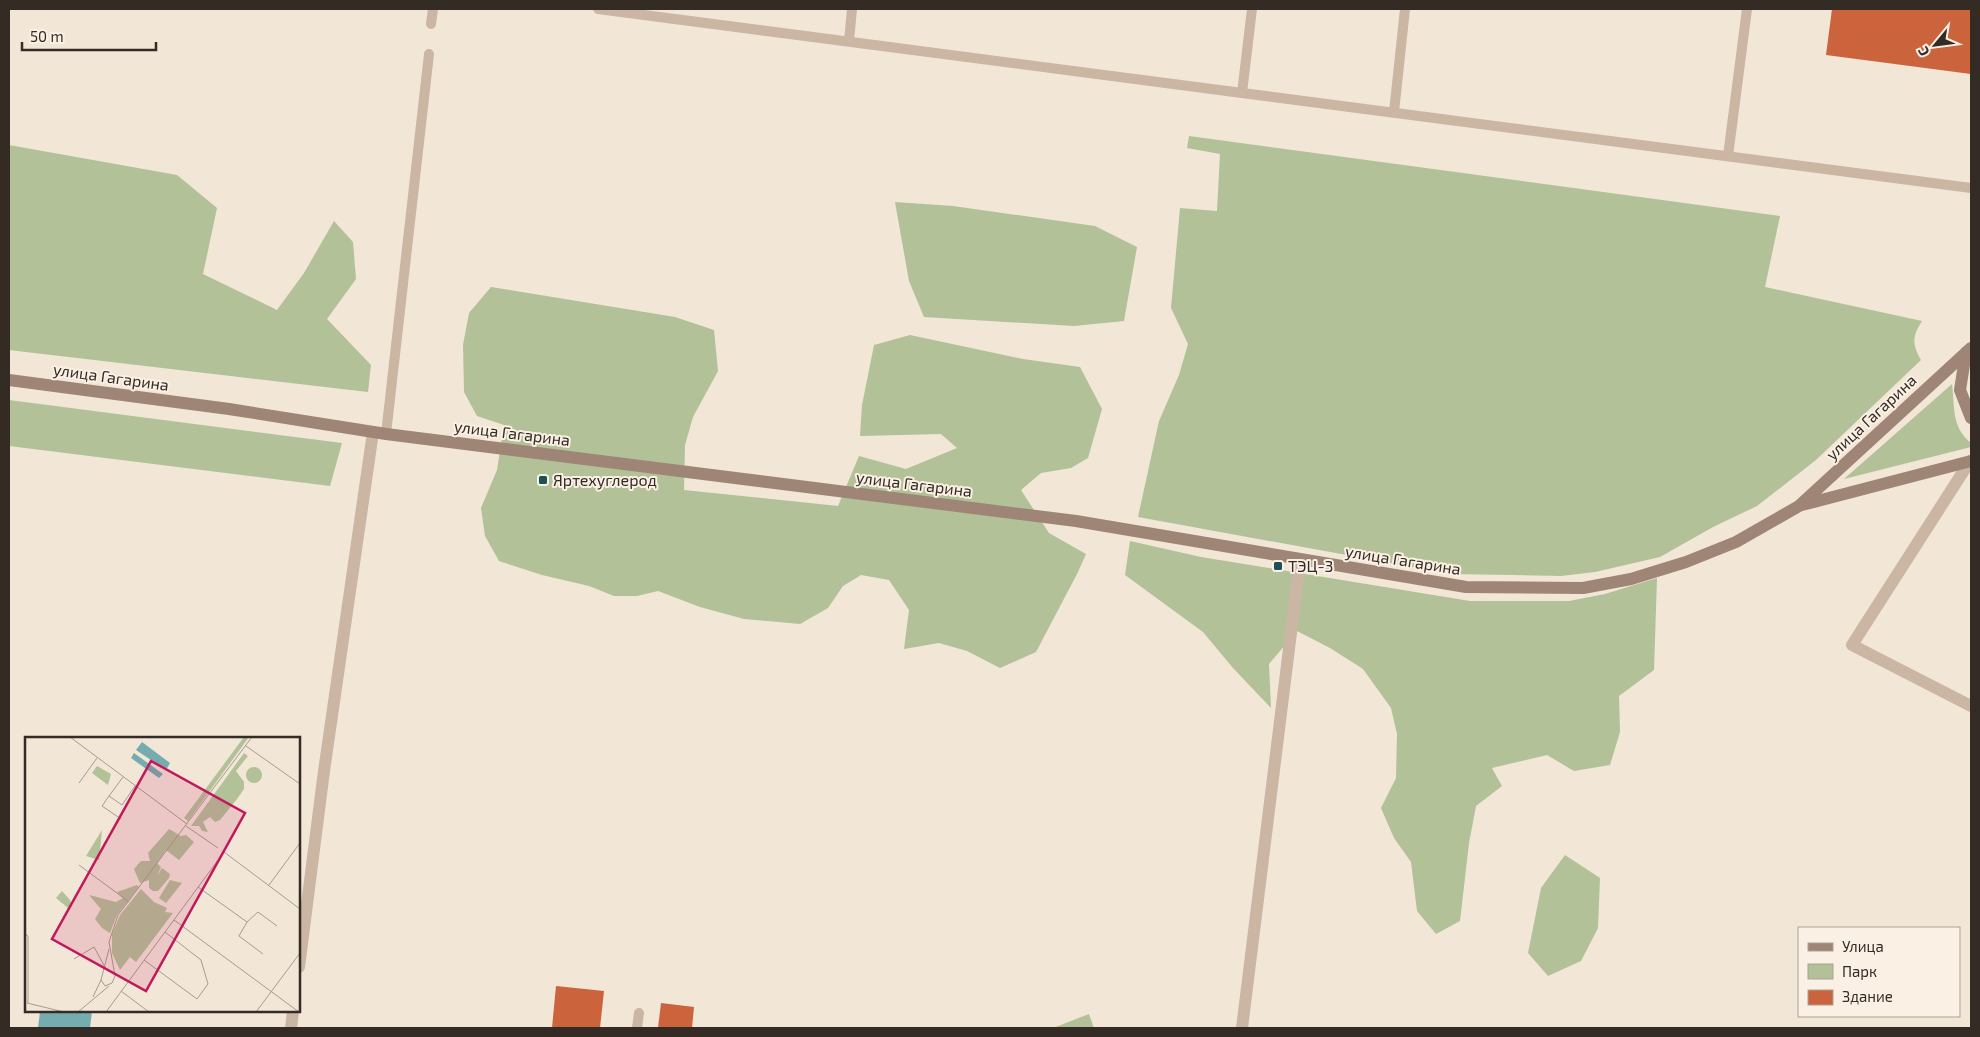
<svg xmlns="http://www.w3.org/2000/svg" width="1980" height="1037" viewBox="0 0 1980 1037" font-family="'Exo 2',sans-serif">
<rect width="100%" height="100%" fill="#f2e6d7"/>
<path fill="#b2c197" d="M 1189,136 L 1780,216 L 1765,287 L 1922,321 C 1912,337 1912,344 1921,360 L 1816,460 L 1757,506 L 1713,527 L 1660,557 L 1595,572 L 1561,576 L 1451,574 L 1138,517 L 1159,421 L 1179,375 L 1188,344 L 1171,308 L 1180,208 L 1217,211 L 1220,154 L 1187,148 Z
M 9,145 L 177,175 L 217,208 L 203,274 L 277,310 L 304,273 L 334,221 L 353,242 L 356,279 L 327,319 L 371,365 L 368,392 L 9,350 Z
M 895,202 L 953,206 L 1095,226 L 1137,247 L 1124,321 L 1074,326 L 924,317 L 909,281 Z
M 491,287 L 675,317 L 714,330 L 718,371 L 693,417 L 685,445 L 684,490 L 838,506 L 859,456 L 906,469 L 957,448 L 941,434 L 860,436 L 862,405 L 874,345 L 910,335 L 1023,359 L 1080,367 L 1102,409 L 1088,458 L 1071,468 L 1041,473 L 1021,490 L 1049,533 L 1086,554 L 1077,574 L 1036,652 L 1000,668 L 967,651 L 939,643 L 904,649 L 909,610 L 889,580 L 861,575 L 843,586 L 828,608 L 800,624 L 744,619 L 700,607 L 658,591 L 637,596 L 614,596 L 589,586 L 542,575 L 499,561 L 485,536 L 481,508 L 497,470 L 504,425 L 477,416 L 464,392 L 463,345 L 469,313 Z
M 1952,384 C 1955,407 1951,427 1971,443 L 1971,447 L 1844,479 Z
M 9,400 L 342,443 L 330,486 L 9,446 Z
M 1130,541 L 1201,557 L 1470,601 L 1569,601 L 1605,594 L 1657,578 L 1654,670 L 1619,696 L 1620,732 L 1610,765 L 1574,771 L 1547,755 L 1492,768 L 1502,786 L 1476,806 L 1469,843 L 1460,921 L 1436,934 L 1417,911 L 1411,862 L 1394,838 L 1381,808 L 1396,778 L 1397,734 L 1391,708 L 1363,669 L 1330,648 L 1297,631 L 1269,664 L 1271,708 L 1233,668 L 1203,632 L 1125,575 Z
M 1565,855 L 1600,878 L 1598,928 L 1581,961 L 1548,976 L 1528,953 L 1541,888 Z
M 1089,1014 L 1094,1028 L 1053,1028 Z"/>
<path fill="#75acb0" d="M 40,1011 L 92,1011 L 90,1028 L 38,1028 Z"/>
<path fill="#cb633c" d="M 1832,9 L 1971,9 L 1971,74 L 1826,55 Z
M 556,986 L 604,991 L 600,1028 L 552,1028 Z
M 661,1003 L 694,1007 L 692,1028 L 658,1028 Z"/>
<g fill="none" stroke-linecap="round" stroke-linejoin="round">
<path stroke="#cab6a3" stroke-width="10" d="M 598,9 L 1971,188
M 431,24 L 433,9
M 849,41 L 852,9
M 1242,93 L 1252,9
M 1394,112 L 1405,9
M 1728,156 L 1747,9
M 386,434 L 429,54
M 637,1028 L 639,1013"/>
<path stroke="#cab6a3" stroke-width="12" d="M 1970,461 L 1852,645 L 1971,706
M 299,967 L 324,771 L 373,432
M 291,1028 L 293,1011
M 1242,1028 L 1300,560"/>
<path stroke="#9e8575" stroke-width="12" d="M 1966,352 L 1960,390 L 1971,418
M 9,380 L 229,409 L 386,434 L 1076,521 L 1466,587 L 1583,588 L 1631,579 L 1686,562 L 1736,542 L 1799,506 L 1971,348
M 1802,505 L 1971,461"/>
</g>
<g fill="#1a5258" stroke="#faf0e4" stroke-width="2">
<rect x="538" y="475" width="10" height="10" rx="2.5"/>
<rect x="1273" y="561" width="10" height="10" rx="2.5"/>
</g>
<g text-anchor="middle" stroke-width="4" stroke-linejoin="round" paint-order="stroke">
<g font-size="16" fill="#352b25" stroke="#faf0e4">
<text transform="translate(111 377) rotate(8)" y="6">улица Гагарина</text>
<text transform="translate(1871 417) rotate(-43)" y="6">улица Гагарина</text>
<text transform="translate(512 433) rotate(7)" y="6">улица Гагарина</text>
<text transform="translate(914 484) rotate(7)" y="6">улица Гагарина</text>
<text transform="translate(1403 560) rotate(9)" y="6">улица Гагарина</text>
</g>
<g font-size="16" fill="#352b25" stroke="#faf0e4" text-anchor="start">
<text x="553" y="486">Яртехуглерод</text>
<text x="1288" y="572">ТЭЦ-3</text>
</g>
</g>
<g transform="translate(25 737)">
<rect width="275" height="275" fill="#f2e6d7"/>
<path d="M 219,0 L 224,0 L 163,84 L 159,81 ZM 219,16 L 223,19 L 211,34 L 219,45 L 219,52 L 212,62 L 195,83 L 190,85 L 185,80 L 178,85 L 183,95 L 177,94 L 174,89 L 166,89 ZM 72,29 L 86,37 L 83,48 L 67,36 ZM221 38a8 8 0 1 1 16 0a8 8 0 1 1-16 0ZM 144,92 L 156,99 L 161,98 L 169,105 L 154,123 L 141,113 L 132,126 L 136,130 L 132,139 L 137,131 L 145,137 L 144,141 L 133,154 L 128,154 L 124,151 L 124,143 L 115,146 L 109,132 L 116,124 L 125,124 L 123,116 ZM 77,93 L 74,123 L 61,119 ZM 145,143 L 157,146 L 141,166 L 134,161 ZM 112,148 L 114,150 L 92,178 L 85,196 L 77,191 L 70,182 L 76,172 L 64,158 L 91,165 L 98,161 L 92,155 ZM 116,152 L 129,165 L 142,171 L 140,175 L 148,176 L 111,225 L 105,220 L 95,233 L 87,216 L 87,197 L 95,178 ZM 37,154 L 45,163 L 47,169 L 43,171 L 31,161 Z" fill="#b2c197"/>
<path d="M 117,5 L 145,26 L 141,33 L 111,13 ZM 109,16 L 138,37 L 134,41 L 106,21 Z" fill="#75acb0"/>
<path fill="none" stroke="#a69b90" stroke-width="1" d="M 45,0 L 162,87M 221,9 L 275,47M 98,40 L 84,59 L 97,68 L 110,49M 54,46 L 72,21M 84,59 L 77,69 L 96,82M 161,89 L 193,111M 54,128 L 104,165M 244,148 L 275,106M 173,150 L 222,185 L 233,175 L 252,189M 149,183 L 274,275M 222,185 L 214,199 L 238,217M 0,197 L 3,199 L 3,266M 84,212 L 76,243 L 80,249 L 87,246 L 90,239 L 84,205 L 93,178 L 227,0M 49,222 L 69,210 L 80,230M 119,223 L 172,262 L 183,247 L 176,223 L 140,195M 96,254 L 124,275M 68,260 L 76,243M 2,266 L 39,275M 53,275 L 84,249M 81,275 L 199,115 L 275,172M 231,275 L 275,216"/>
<path fill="#c2185b" fill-opacity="0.15" stroke="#c2185b" stroke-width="2.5" d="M 126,24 L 220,76 L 121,254 L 27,202 Z"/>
<rect width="275" height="275" fill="none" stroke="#352b25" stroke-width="2.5"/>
</g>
<rect width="1980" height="1037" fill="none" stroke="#352b25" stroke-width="20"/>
<rect x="1798" y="927" width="162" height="90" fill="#faf0e4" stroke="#aba198"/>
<rect x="1808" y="943" width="25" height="8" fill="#9e8575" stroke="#aba198"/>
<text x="1842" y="952" font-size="15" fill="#352b25">Улица</text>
<rect x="1808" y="964" width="25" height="15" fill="#b2c197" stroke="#aba198"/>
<text x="1842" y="977" font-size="15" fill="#352b25">Парк</text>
<rect x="1808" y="990" width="25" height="15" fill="#cb633c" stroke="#aba198"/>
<text x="1842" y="1002" font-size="15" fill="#352b25">Здание</text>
<g transform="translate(1935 45) rotate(241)" stroke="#faf0e4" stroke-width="4" paint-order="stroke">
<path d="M0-4L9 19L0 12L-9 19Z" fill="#352b25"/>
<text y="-8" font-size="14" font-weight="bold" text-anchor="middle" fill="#352b25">С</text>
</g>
<path d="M22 42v8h134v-8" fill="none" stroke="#352b25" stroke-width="2.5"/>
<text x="30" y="42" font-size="15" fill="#352b25" stroke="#faf0e4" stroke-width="4" paint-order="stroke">50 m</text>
</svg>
